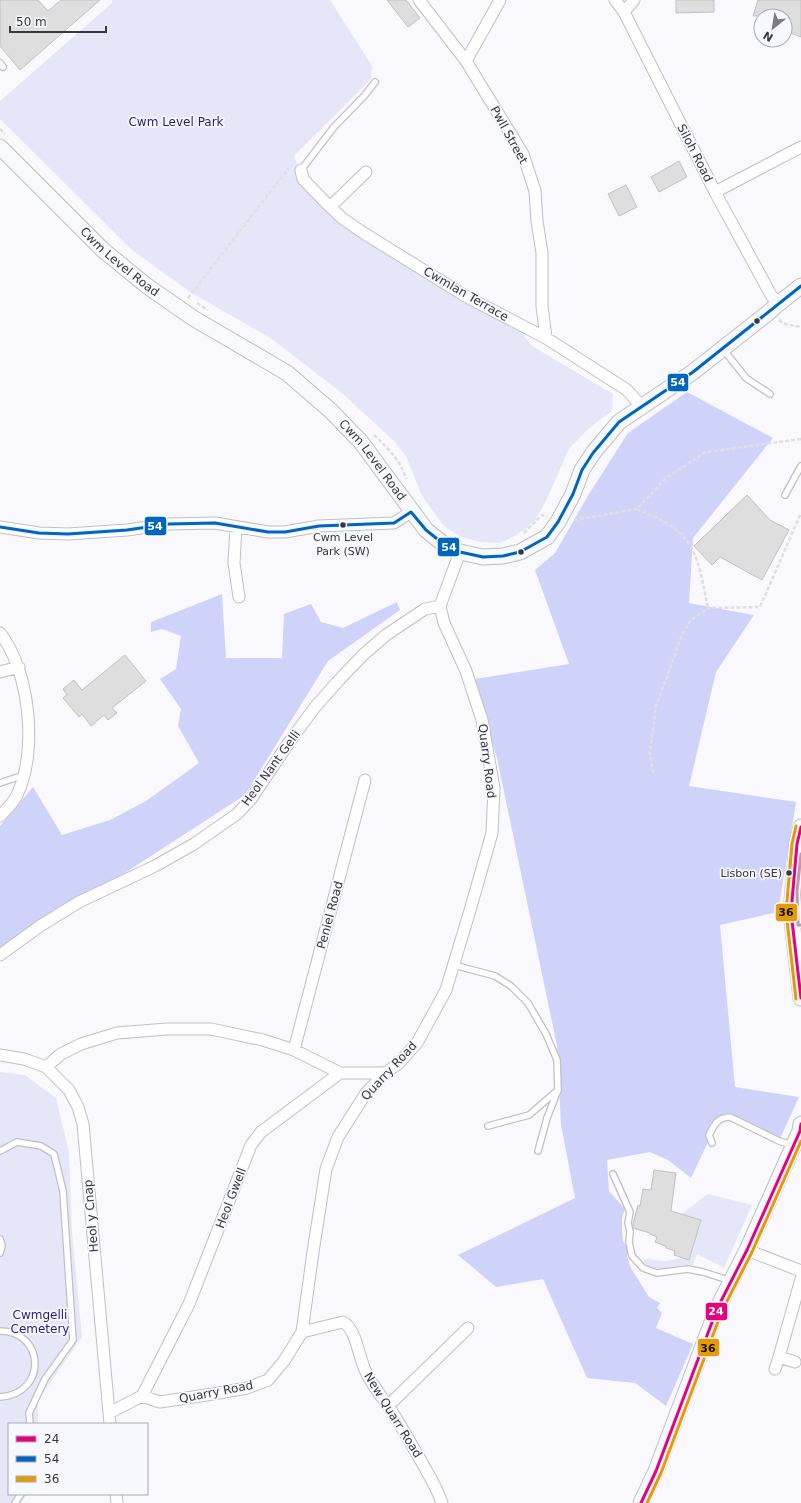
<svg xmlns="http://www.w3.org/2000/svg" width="801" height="1503" viewBox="0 0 801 1503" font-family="'DejaVu Sans',sans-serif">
<rect width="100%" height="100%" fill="#f8f8fd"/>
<path fill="#e5e7f8" d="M 112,0 L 330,0 L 372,66 L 371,79 L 294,156 L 297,164 L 301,183 L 448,289 L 521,332 L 532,346 L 613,394 L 612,411 L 588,429 L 569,449 L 544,505 L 536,519 L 527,528 L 515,536 L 500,543 L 480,542 L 459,536 L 443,525 L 422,496 L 406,456 L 395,442 L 343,394 L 272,339 L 190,292 L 132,250 L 0,119 L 0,101 L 112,3 Z
M 0,1072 L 25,1075 L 56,1098 L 69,1152 L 72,1232 L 82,1337 L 38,1400 L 38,1424 L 9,1424 L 9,1494 L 27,1494 L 21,1503 L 0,1503 Z
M 708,1194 L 752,1205 L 724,1268 L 697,1254 L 693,1265 C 688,1265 682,1265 676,1266 C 664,1269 655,1271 644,1263 L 644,1260 C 650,1257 654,1260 660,1261 C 670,1262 677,1256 689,1259 L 701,1220 L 681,1214 Z"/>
<path fill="#cfd3fa" d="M 687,392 L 773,438 L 693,538 L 689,603 L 754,615 L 716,672 L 689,786 L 796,802 L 778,912 L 720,925 L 735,1087 L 799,1097 L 780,1139 L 729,1113 C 717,1113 704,1131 708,1142 L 691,1178 L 668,1160 L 650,1152 L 607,1160 L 609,1191 L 625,1209 L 622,1218 L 622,1232 L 623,1241 L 628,1249 L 627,1257 L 631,1268 L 649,1297 L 660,1303 L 657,1308 L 662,1313 L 656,1328 L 693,1344 L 666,1406 L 635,1383 L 587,1378 L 543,1279 L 496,1287 L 458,1255 L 575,1198 L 561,1125 L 557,1046 L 497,758 L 475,679 L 569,664 L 535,570 L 555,553 L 589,494 L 628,433 Z
M 222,594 L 226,658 L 282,658 L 284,614 L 311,604 L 321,622 L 343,628 L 397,602 L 400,610 L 328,661 L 245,795 L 0,954 L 0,826 L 33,787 L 62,835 L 110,820 L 146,801 L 199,763 L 178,726 L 181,709 L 160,679 L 176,669 L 181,636 L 162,629 L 151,632 L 151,622 Z"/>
<path fill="#dedede" stroke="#c0c1c0" d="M 0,0 L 38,0 L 48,11 L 61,0 L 100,0 L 20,70 L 0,46 Z
M 387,0 L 406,0 L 420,18 L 408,27 Z
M 676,0 L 714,0 L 714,12 L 676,13 Z
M 758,0 L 801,0 L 801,37 L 785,31 L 785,16 L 753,16 Z
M 679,161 L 687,177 L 659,192 L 651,177 Z
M 626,185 L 637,207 L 619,216 L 608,194 Z
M 747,495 L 770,520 L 789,530 L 762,580 L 720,557 L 712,565 L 694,546 Z
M 125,655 L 146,681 L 112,708 L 117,713 L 108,720 L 104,715 L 91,726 L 82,714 L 79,717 L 63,698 L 67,695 L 63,689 L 74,680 L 82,690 Z
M 654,1170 L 676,1173 L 671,1211 L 701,1220 L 689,1260 L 674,1255 L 675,1251 L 666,1248 L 666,1246 L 655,1242 L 657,1237 L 650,1234 L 650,1233 L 633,1228 L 633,1224 L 638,1205 L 640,1206 L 643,1189 L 651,1190 Z"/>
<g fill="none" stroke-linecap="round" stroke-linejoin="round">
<g stroke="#c0c0c4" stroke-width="8">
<path id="lane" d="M 0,63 L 3,67
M 301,170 L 334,127 L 365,95 L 375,82
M 723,349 L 746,378 L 770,394
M 785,495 L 801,466
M 0,783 L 24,775
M 454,965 L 495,976 L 511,986 L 528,1003 L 546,1034 L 557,1060 L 558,1090 L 547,1118 L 538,1151
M 488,1126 L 529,1115 L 558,1090
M 712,1143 L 709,1135 C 714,1125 718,1117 730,1117 L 779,1141 L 792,1145
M 0,1151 L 17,1142 L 41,1146 L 54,1154 L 63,1191 L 73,1340 L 45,1379 L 29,1413 L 30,1424
M 613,1174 L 630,1212 L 628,1223 L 630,1232 L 629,1242 L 632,1256 L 643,1268 L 657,1273 L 688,1269 L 703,1272 L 731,1281
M 0,1239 L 2,1246 L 0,1253
M 0,1331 C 45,1331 48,1394 0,1397
M 15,1503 L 21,1494"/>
</g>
<g stroke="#c0c0c4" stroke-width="13">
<path id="street" d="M 419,0 L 466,61 L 523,154 L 535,191 L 537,221 L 542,253 L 542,306 L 546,338
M 615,0 L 624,12 L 715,192 L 771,295 L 778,304
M 624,12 L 634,0
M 466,61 L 500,0
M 301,170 L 303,179 L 327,204 L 342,218 L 362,232 L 467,297 L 546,338 L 627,390 L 642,407
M 715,192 L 801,147
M 330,207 L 366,172
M 0,527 L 39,533 L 68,534 L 127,530 L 169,524 L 215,523 L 268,532 L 285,532 L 319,526 L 394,523 L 411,512
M 236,527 L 234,563 L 239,597
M 0,633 C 30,671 38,752 17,795 C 14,802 6,810 0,816
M 0,672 L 19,667
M 0,955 L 40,926 L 79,902 L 155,866 L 194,844 L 237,814 L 251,799 L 290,741 L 315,707 L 340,679 L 363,655 L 386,635 L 425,609 L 440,606
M 294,1050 L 365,780
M 0,1055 L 24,1059 L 46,1067 L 69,1090 L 78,1107 L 83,1124 L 110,1424
M 46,1067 L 61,1054 L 81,1044 L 117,1033 L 167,1029 L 211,1029 L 263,1040 L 294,1050 L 340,1073
M 747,1250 L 801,1271
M 302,1332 L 343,1322 C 357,1329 359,1361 367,1374 C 373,1386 381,1396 389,1407 C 400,1424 410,1442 420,1459 C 428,1474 437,1487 442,1503
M 779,1357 L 795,1362
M 775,1369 L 779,1357 L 801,1279
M 142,1396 L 189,1304 L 251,1145 L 261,1132 L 340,1073 L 385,1073
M 388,1406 L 468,1328
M 109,1413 L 142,1396 L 160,1402 L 213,1394 L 247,1388 L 268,1380 L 284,1361 L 302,1332 L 313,1252 L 326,1169 L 338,1137 L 366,1093 L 385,1073 L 398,1064 L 417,1043 L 446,990 L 471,907 L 492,833 L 494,788 L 482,720 L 466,671 L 444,623 L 440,606 L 460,552
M 116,1494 L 117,1503"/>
</g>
<g stroke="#c0c0c4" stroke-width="17">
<g id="secondary">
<path id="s1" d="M 0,147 L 103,250 L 147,286 L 193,318 L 287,373 L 331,411 L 361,442 L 426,530 L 446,546 L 460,552 L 483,557 L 503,556 L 520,552 L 547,537 L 558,522 L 573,494 L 582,470 L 593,453 L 619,422 L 693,372 L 768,313 L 778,304 L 801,286"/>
<path d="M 801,827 L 797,844 L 791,912 L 801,998"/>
<path d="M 641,1503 L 656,1471 L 717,1309 L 747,1250 L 800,1131 L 801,1124"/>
</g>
</g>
<path stroke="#dfdfe1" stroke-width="2.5" stroke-dasharray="4 2" stroke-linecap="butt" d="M 0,129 L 5,134
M 188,298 L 289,168
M 197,303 L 208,310
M 779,320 L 785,324 L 801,327
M 374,435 C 388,448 401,461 406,479
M 637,509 C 647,514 658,518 668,524 C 699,542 701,576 708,608
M 574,520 L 637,509 L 666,478 L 706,452 L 801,439
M 524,533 L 542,515 L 547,517
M 653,773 L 650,752 L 656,706 L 682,635 L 690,621 L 708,608 L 760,607 L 801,513"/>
<use href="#lane" stroke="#fefeff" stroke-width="5.5"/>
<use href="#street" stroke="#fefeff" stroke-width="11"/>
<use href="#secondary" stroke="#f8f9fb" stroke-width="15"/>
<g stroke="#f6f7ff" stroke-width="6">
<path id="bus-1" d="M 801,827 L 797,844 L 791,912 L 801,998
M 641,1503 L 656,1471 L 717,1309 L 747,1250 L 800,1131 L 801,1124"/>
</g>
<g stroke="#f6f7ff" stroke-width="6">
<path id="bus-2" d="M 0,527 L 39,533 L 68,534 L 127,530 L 169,524 L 215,523 L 268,532 L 285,532 L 319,526 L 394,523 L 411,512 L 426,530 L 446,546 L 460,552 L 483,557 L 503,556 L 520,552 L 547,537 L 558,522 L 573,494 L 582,470 L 593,453 L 619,422 L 693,372 L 801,286"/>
</g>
<g stroke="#f6f7ff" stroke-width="6">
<path id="bus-3" d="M 796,999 L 786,912 L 792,844 L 796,826
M 647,1503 L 661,1473 L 722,1311 L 752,1252 L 801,1141"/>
</g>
<g stroke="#f6f7ff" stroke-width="6">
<path id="bus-4" d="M 801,854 L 797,891 L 798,925 L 801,925"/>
</g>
<use href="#bus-1" stroke="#e5007d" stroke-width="3"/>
<use href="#bus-2" stroke="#0065bd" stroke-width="3"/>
<use href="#bus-3" stroke="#e49b06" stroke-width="3"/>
<use href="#bus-4" stroke="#c19aa7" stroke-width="3"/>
</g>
<g fill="#37383d" stroke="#f6f7ff" stroke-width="1.5">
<circle cx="757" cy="321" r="3.5"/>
<circle cx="343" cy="525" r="3.5"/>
<circle cx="521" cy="552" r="3.5"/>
<circle cx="789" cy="873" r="3.5"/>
</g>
<g text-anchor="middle" stroke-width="3.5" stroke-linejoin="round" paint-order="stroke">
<g font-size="11" fill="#37383d" stroke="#f6f7ff">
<text x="343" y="541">Cwm Level<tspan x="343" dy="14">Park (SW)</tspan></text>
<text x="782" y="877" text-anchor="end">Lisbon (SE)</text>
</g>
<g font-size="12" fill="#2a1c7a" stroke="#f6f7ff">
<text x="176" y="126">Cwm Level Park</text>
<text x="40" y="1319">Cwmgelli<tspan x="40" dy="14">Cemetery</tspan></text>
</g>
<g font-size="12" fill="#37383d" stroke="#f6f7ff">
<text transform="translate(509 135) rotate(61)" y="4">Pwll Street</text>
<text transform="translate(695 153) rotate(63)" y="4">Siloh Road</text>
<text dy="4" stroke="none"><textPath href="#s1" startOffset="166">Cwm Level Road</textPath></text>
<text transform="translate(466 294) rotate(30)" y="4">Cwmlan Terrace</text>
<text dy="4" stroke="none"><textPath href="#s1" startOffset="490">Cwm Level Road</textPath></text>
<text transform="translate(487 761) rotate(83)" y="4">Quarry Road</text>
<text transform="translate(271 768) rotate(-54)" y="4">Heol Nant Gelli</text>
<text transform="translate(330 915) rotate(-75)" y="4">Peniel Road</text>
<text transform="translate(389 1071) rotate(-47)" y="4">Quarry Road</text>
<text transform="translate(231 1198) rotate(-69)" y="4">Heol Gwell</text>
<text transform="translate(91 1216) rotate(-95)" y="4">Heol y Cnap</text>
<text transform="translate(216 1392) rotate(-11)" y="4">Quarry Road</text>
<text transform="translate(393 1415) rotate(58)" y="4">New Quarr Road</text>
</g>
</g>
<g stroke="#f6f7ff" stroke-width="1.5">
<rect x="667" y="373" width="22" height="19" rx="4" fill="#0065bd"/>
<rect x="144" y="516" width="23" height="20" rx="4" fill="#0065bd"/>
<rect x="437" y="537" width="23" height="20" rx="4" fill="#0065bd"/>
<rect x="775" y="903" width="23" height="19" rx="4" fill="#e49b06"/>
<rect x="705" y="1302" width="23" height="19" rx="4" fill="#e5007d"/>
<rect x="697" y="1338" width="23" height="19" rx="4" fill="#e49b06"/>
</g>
<g font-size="11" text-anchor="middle" font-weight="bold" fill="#fff">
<text x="678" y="386">54</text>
<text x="155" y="530">54</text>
<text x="449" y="551">54</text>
<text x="716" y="1315">24</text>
</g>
<g font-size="11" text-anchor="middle" font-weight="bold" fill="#111">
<text x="786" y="916">36</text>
<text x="708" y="1352">36</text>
</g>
<rect x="8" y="1423" width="140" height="72" fill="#f6f7ff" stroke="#aaabb1"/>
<rect x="16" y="1436" width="20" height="6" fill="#e5007d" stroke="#aaabb1"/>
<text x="44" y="1443" font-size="12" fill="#37383d">24</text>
<rect x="16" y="1456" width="20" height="6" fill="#0065bd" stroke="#aaabb1"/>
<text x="44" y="1463" font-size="12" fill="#37383d">54</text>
<rect x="16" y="1476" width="20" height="6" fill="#e49b06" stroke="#aaabb1"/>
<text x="44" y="1483" font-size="12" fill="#37383d">36</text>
<g transform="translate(773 28) rotate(210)"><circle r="19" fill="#f6f7ff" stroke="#aaabb1"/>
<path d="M0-3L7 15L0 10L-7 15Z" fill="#7b7b80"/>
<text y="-6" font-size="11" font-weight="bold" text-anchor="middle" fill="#37383d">N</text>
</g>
<path d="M10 26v6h96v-6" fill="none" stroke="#37383d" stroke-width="2"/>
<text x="16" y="26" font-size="12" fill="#37383d" stroke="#f6f7ff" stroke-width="3" paint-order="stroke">50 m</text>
</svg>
